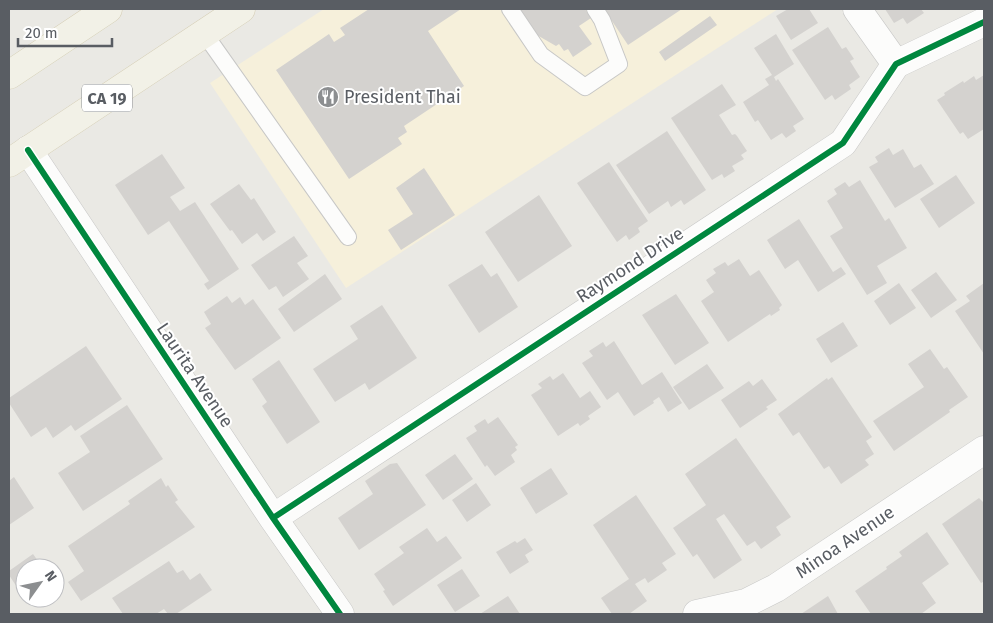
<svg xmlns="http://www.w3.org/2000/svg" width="993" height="623" viewBox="0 0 993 623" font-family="'Fira Sans',sans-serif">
<rect width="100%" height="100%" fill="#eae9e4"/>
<path fill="#f6f0db" d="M 324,9 L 778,9 L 346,288 L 210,83 Z"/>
<path fill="#d4d2cf" d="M 369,9 L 461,9 L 428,31 L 464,86 L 404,126 L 407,132 L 398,138 L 402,144 L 349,179 L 276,70 L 329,34 L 334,42 L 345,35 L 340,28 Z
M 515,9 L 585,9 L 591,18 L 579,26 L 592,44 L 573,57 L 568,49 L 564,51 L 559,44 L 556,46 L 530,31 Z
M 604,9 L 682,9 L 628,45 Z
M 788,9 L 809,9 L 818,23 L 791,40 L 776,16 Z
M 885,9 L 921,9 L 924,13 L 907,24 L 903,18 L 894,23 Z
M 710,16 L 717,25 L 665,61 L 659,52 Z
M 828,27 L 842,49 L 846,47 L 854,59 L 850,61 L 860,77 L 849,85 L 851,89 L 835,100 L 832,95 L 825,100 L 792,50 Z
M 776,34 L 794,64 L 774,77 L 776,81 L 778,79 L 804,119 L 793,126 L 796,131 L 786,138 L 782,133 L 771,140 L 758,120 L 755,122 L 743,102 L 769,85 L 765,79 L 772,75 L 754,48 Z
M 984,75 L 984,129 L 968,139 L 963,132 L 960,134 L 937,100 L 945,95 L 944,93 L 963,81 L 964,83 L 974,76 L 976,80 Z
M 722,84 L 736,105 L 719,115 L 732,135 L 735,134 L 737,136 L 747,151 L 741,155 L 744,159 L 732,166 L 735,171 L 724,178 L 722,174 L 712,180 L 671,118 Z
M 667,131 L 706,190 L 684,205 L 681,200 L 671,207 L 668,201 L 649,214 L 616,165 Z
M 889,148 L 893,155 L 903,149 L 914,168 L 921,164 L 934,184 L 895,208 L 869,167 L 878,162 L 875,157 Z
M 162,154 L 185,188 L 170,197 L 180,211 L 195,202 L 239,269 L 208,290 L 204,284 L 209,281 L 169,221 L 148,235 L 115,185 Z
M 609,162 L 648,221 L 638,228 L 640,232 L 629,240 L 626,235 L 617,242 L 577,183 Z
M 424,168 L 455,215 L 401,250 L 388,230 L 413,214 L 396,188 Z
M 956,175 L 975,203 L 939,228 L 920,199 Z
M 860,180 L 885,221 L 889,218 L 907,248 L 877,266 L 887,283 L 867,295 L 830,236 L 843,228 L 827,201 L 837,194 L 834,189 L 845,182 L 849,187 Z
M 239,184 L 251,200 L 254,198 L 276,232 L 263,241 L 257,233 L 242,244 L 232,230 L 230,231 L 210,204 Z
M 539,195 L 572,246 L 518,282 L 485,232 Z
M 799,219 L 833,272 L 841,267 L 846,274 L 818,292 L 798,260 L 785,269 L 767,240 Z
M 294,236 L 308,256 L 297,263 L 309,279 L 283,297 L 276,286 L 269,290 L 251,265 Z
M 739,259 L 750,276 L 759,270 L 782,305 L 779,308 L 780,310 L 771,316 L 770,314 L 728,342 L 701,301 L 714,292 L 706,280 L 716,273 L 713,269 L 725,262 L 728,266 Z
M 482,264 L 491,277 L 497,273 L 518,307 L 479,333 L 448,285 Z
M 936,272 L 957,300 L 931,318 L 911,290 Z
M 325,274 L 342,299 L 294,332 L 278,309 Z
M 899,283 L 916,308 L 890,325 L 874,301 Z
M 984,283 L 984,354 L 955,311 L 970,301 L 966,296 Z
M 676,294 L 709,343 L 675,365 L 642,315 Z
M 227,296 L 232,303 L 240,297 L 245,305 L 253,299 L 281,338 L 235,370 L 205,328 L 211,324 L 204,312 Z
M 382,305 L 417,358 L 369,390 L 365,383 L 335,402 L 313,369 L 358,339 L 350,326 Z
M 843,322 L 858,346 L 831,363 L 816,339 Z
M 614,341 L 642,385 L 662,372 L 682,403 L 668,412 L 659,397 L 653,401 L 654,403 L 634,416 L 618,392 L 607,400 L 582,363 L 593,356 L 589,351 L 603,342 L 606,347 Z
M 86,346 L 122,399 L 75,431 L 71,425 L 53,438 L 46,427 L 31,437 L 9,403 L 9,398 Z
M 930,349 L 944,369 L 947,367 L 968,397 L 949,410 L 950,412 L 894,451 L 873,421 L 924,387 L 908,364 Z
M 279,360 L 320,422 L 287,444 L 262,406 L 267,402 L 252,379 Z
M 707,364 L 724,388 L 689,410 L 673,387 Z
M 563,373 L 580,398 L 590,391 L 601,407 L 588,416 L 590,419 L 580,426 L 578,423 L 558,436 L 531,395 L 542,388 L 538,384 L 550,376 L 553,380 Z
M 832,377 L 872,437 L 866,441 L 874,454 L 865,460 L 869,465 L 841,484 L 829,466 L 824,469 L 799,432 L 793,436 L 778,414 L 827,378 L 828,380 Z
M 762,379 L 777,400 L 766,407 L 768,409 L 740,428 L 721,400 L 749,381 L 753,386 Z
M 127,405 L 163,459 L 83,511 L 58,473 L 90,452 L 80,436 Z
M 498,417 L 518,445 L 515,447 L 517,450 L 511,455 L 515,462 L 495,476 L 487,465 L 485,467 L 466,438 L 477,431 L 474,426 L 485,419 L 488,424 Z
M 736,438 L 791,517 L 776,527 L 781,535 L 761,549 L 755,541 L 747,546 L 724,514 L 716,519 L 742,560 L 714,579 L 697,554 L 693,557 L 673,528 L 706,505 L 685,474 Z
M 455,454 L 473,479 L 443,500 L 425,475 Z
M 397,463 L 426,505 L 359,550 L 338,518 L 373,494 L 365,481 L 390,464 Z
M 551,468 L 568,494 L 536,514 L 520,488 Z
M 14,477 L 34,508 L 9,525 L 9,481 Z
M 161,478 L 166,487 L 168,485 L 178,500 L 175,502 L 195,527 L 81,601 L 68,582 L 84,571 L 68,546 L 130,504 L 128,501 Z
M 476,483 L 491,505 L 467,522 L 452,500 Z
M 636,495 L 676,554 L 662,563 L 667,570 L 648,583 L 645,578 L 635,584 L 647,601 L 629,614 L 612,614 L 601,598 L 629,579 L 593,525 Z
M 979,498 L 984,503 L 984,584 L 983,582 L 981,583 L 942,524 Z
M 427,528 L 437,542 L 446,536 L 462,558 L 393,606 L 383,591 L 385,590 L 374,574 L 404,553 L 399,547 Z
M 927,532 L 949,564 L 922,583 L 936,603 L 921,614 L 871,614 L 855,591 L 887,569 L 886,567 L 902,556 L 899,552 Z
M 525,538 L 533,550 L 525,555 L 529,562 L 510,574 L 496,552 L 515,541 L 517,543 Z
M 33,554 L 43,568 L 25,568 L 25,598 L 30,598 L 26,601 L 9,575 L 9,571 Z
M 169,561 L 177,573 L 183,570 L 190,580 L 200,573 L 212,590 L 176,614 L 168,614 L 164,609 L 156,614 L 123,614 L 112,598 Z
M 462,569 L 480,596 L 455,612 L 437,585 Z
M 508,596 L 520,614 L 480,614 Z
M 828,596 L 838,614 L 801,614 Z"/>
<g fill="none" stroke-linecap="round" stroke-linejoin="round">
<g stroke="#c7c7c6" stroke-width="18">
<path id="service" d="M 510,9 L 541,55 L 585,87 L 619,64 L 602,20 L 595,9
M 204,33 L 348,237"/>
</g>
<g stroke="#c7c7c6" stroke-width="29">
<path id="minor" d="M 857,9 L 896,64
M 28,150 L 273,518 L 340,614
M 273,518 L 843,143 L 896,64 L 984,22
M 697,614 L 746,603 L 776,588 L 984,450"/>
</g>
<g stroke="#d3cbb1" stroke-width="29">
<path id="primary" d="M 9,75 L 108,9
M 9,163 L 241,9"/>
</g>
<use href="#service" stroke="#fcfcfb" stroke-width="16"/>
<use href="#minor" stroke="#fcfcfb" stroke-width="28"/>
<use href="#primary" stroke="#f2f1e7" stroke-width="28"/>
<g stroke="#fff" stroke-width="9">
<path id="cycleway" d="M 28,150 L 273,518 L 340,614
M 273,518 L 843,143 L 896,64 L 984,22"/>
</g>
<use href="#cycleway" stroke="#00873e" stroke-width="6"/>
</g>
<defs>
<g id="restaurant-disc" transform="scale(1.125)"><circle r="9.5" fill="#8c8e90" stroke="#fff"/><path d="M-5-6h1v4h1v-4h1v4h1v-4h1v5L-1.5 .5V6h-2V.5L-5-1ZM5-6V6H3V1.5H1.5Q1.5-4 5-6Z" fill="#fff"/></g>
</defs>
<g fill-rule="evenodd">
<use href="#restaurant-disc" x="328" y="97"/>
</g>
<g text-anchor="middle" stroke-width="4" stroke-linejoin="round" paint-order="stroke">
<rect fill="#fff" stroke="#8b8e92" stroke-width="1" x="82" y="84.5" width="50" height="27" rx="4"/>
<g font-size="16" font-weight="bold" fill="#595d63">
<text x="107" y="104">CA 19</text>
</g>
<g font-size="18" fill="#595d63" stroke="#fff" text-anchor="start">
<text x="344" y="103">President Thai</text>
</g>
<g font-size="18" fill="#595d63" stroke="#fff">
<text transform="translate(630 265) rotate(-33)" y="6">Raymond Drive</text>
<text transform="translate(195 375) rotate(56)" y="6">Laurita Avenue</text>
<text transform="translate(845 542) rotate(-34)" y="6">Minoa Avenue</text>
</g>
</g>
<rect width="993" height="623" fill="none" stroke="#595d63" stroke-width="20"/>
<g transform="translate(40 583) rotate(57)"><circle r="24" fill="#ffffff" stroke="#bdbec1"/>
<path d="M0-4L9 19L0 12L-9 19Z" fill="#8c8e90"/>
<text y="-8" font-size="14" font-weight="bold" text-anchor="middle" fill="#595d63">N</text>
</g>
<path d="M18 38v8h94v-8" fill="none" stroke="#595d63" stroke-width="2.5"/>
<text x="25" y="38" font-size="15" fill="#595d63" stroke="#ffffff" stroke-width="4" paint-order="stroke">20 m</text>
</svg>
